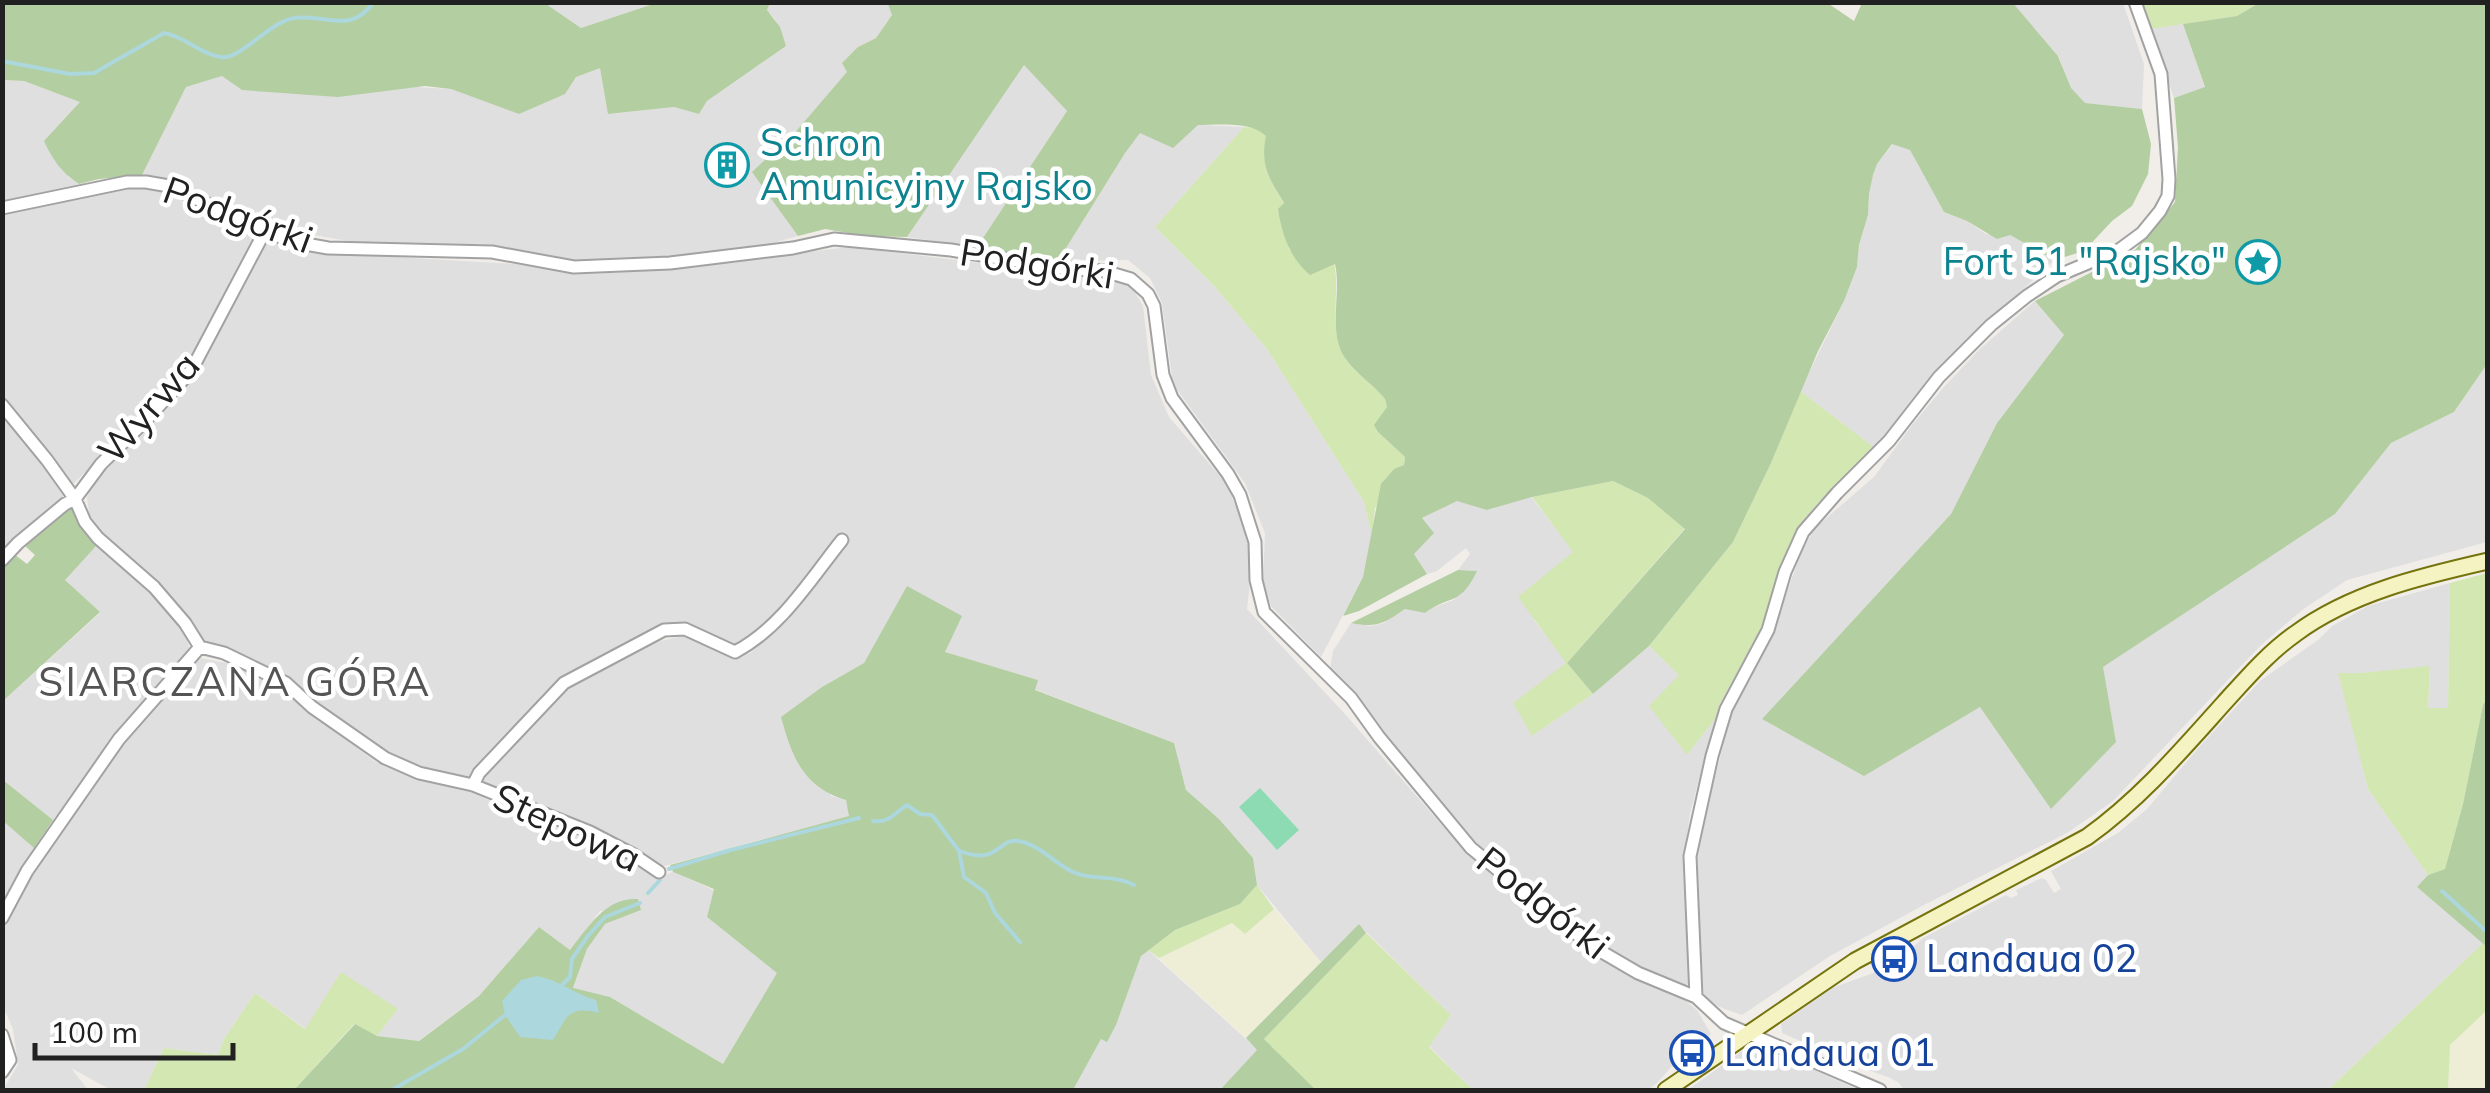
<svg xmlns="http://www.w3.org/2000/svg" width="2490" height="1093" viewBox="0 0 2490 1093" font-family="Mulish,sans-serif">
<rect width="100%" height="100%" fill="#f1ede9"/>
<path fill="#dfdfdf" d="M 543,3 L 656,3 L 581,28 Z
M 770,3 L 887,3 L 892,15 L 876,38 L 858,47 L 848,72 L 798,129 L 753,172 L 798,236 L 756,248 L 637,262 L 574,262 L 484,244 L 365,244 L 274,228 L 159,178 L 142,175 L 186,87 L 222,76 L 451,89 L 519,114 L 576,77 L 600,67 L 609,114 L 674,107 L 699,114 L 707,101 L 786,46 L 775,19 L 767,10 Z
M 2013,3 L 2123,3 L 2144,64 L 2142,109 L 2084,103 L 2071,89 L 2059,57 Z
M 2183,24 L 2205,88 L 2174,98 L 2151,29 Z
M 1024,64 L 1067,111 L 977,247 L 907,237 Z
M 2,80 L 24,81 L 81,102 L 68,177 L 79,184 L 3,201 Z
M 1198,125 L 1244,127 L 1155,227 L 1215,287 L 1267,349 L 1364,502 L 1372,535 L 1363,577 L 1321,657 L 1271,606 L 1263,582 L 1265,533 L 1245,483 L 1173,384 L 1162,303 L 1150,278 L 1128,260 L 1058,261 L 1125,152 L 1140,133 Z
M 1893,144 L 1910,150 L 1944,212 L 1967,221 L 1986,234 L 2010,235 L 2055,260 L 1964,343 L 1875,448 L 1800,391 L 1844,301 L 1857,267 L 1859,245 L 1868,216 L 1869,194 L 1873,175 L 1877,164 Z
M 149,187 L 260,234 L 192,359 L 159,400 L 71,486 L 3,402 L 3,212 L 111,190 Z
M 267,238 L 394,257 L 516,264 L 590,274 L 643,271 L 850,247 L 1113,279 L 1130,284 L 1143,306 L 1151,375 L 1169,417 L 1226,483 L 1245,528 L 1252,564 L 1247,609 L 1344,713 L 1461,847 L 1592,952 L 1683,999 L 1697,1010 L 1711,1034 L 1678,1059 L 1658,1082 L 1648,1090 L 1473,1090 L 1429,1046 L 1451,1015 L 1359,925 L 1321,962 L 1257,885 L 1253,858 L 1219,819 L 1186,790 L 1174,743 L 1034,689 L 1038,680 L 944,652 L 907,587 L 864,663 L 822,687 L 831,796 L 846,800 L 850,816 L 664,866 L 601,830 L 479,783 L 564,690 L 584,675 L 660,641 L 683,636 L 712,645 L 732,657 L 751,653 L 777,627 L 846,541 L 837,535 L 777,615 L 736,647 L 674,627 L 556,684 L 468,778 L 424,770 L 358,738 L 285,679 L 225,649 L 201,642 L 178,605 L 96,529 L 89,513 L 87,498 L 96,476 L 192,380 Z
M 2035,301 L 2064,335 L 1997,423 L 1951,514 L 1762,719 L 1864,775 L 1980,707 L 2116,742 L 2102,667 L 2335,514 L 2391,443 L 2454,412 L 2487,364 L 2487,542 L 2347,580 L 2302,610 L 2261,645 L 2113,801 L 2067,833 L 1922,906 L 1830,956 L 1742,1015 L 1725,1009 L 1707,1001 L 1701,986 L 1697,847 L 1732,711 L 1778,617 L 1802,550 L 1816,527 L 1874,477 L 1912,425 L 1944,387 L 1980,349 Z
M 2,412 L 66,494 L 2,553 Z
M 1531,497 L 1574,552 L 1534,620 L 1567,663 L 1532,736 L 1593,694 L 1649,646 L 1679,675 L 1687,754 L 1715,719 L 1690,813 L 1684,861 L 1690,981 L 1684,988 L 1636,966 L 1601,944 L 1529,883 L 1479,846 L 1330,669 L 1333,651 L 1351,623 L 1371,626 L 1384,623 L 1405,609 L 1425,613 L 1432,608 L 1454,600 L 1476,571 L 1458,570 L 1470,554 L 1466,548 L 1437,571 L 1427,574 L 1414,554 L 1421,519 L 1457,500 L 1488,510 Z
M 97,545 L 145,585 L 169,611 L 186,637 L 191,654 L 101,755 L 53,820 L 3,780 L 3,701 L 100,613 L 64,579 Z
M 2450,583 L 2448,708 L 2428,708 L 2430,667 L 2361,673 L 2339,673 L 2368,789 L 2428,875 L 2417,887 L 2483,943 L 2328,1090 L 1904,1090 L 1898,1082 L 1888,1077 L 1843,1061 L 1840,1058 L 1782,1033 L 1781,1024 L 1832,988 L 1876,972 L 1908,952 L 1923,938 L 1965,916 L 2006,895 L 2011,898 L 2018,895 L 2016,890 L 2042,878 L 2046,880 L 2054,893 L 2061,889 L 2051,871 L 2118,833 L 2147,809 L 2200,746 L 2260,681 L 2318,640 L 2332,626 L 2368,606 Z
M 200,658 L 236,665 L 277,687 L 376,762 L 470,792 L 525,816 L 607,845 L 657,878 L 673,872 L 714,890 L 707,917 L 778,973 L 723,1064 L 610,997 L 573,989 L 587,949 L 605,924 L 641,910 L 600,911 L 570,950 L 539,927 L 479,996 L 418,1041 L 377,1036 L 398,1009 L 306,1029 L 255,993 L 224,1039 L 218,1055 L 164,1048 L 144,1090 L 111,1090 L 71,1068 L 88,1090 L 3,1090 L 18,1065 L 13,1029 L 3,1006 L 2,926 L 22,885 L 122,746 Z
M 3,821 L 34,848 L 3,903 Z
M 1148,950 L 1258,1050 L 1220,1090 L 1073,1090 L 1101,1039 L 1107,1041 L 1116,1025 L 1141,956 Z
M 1755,1047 L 1802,1065 L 1859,1090 L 1688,1090 L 1745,1049 Z"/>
<path fill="#eeedd6" d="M 1274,909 L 1321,962 L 1246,1038 L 1159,958 L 1232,923 L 1246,934 Z
M 2487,1010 L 2487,1090 L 2448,1090 L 2450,1045 Z"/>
<path fill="#d3e7b3" d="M 2142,3 L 2259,3 L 2237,16 L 2151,29 Z
M 1244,127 L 1260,129 L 1267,136 C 1260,166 1269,178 1284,204 L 1278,210 L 1289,249 L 1310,274 L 1334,263 C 1341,293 1327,330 1345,358 C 1356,374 1373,384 1385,399 L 1387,407 L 1378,432 L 1405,457 L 1404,465 L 1375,508 L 1372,535 L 1364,502 L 1267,349 L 1215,287 L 1155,227 Z
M 1800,391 L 1875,448 L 1818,503 L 1789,546 L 1763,624 L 1720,704 L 1715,719 L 1687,755 L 1649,706 L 1679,675 L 1649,646 L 1733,542 L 1771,463 Z
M 1613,481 L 1648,498 L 1685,528 L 1567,663 L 1593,694 L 1532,736 L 1513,703 L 1566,663 L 1518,597 L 1573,552 L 1532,497 Z
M 2487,573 L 2487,699 L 2483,705 L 2463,804 L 2445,869 L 2428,875 L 2368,789 L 2338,673 L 2361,673 L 2430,666 L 2428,708 L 2448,708 L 2450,583 Z
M 1257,885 L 1274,909 L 1245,934 L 1232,923 L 1159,958 L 1148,950 L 1175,930 L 1240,904 Z
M 1366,933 L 1451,1015 L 1429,1047 L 1473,1090 L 1316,1090 L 1264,1039 Z
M 2483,943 L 2487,947 L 2487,1010 L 2450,1045 L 2448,1090 L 2328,1090 Z
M 341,972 L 398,1009 L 377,1036 L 354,1024 L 294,1090 L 144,1090 L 164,1048 L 218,1055 L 224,1039 L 255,993 L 305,1029 Z"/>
<path fill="#b3cea0" d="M 543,2 L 581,28 L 656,3 L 770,3 L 767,10 L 780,27 L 786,46 L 707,101 L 699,114 L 674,107 L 608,114 L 600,68 L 576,77 L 565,94 L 519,114 L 451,89 L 425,86 L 338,97 L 242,90 L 222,76 L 186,87 L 142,175 L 99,179 L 79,184 C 62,173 52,159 44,141 L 80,102 L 24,81 L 3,80 L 2,3 Z
M 887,2 L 1826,2 L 1854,21 L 1862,3 L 2013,3 L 2058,56 L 2071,88 L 2085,103 L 2142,109 L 2151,144 L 2148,174 L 2132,206 L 2112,221 L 2084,251 L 2055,260 L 2010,235 L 1997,239 L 1967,221 L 1944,212 L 1910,150 L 1892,144 L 1877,164 L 1873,175 L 1869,194 L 1868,215 L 1859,245 L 1857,267 L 1844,301 L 1818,351 L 1771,463 L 1733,542 L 1649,646 L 1593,694 L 1567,663 L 1685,529 L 1648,498 L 1613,481 L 1532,497 L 1487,510 L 1457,501 L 1422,518 L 1434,533 L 1414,554 L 1427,574 L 1359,611 L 1343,616 L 1363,577 L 1381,484 L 1394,469 L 1404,465 L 1405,457 L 1378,432 L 1374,425 L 1387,407 L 1385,399 C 1373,384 1356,374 1345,358 C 1327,331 1342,294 1335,264 L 1310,275 C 1290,258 1282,235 1278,209 L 1284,203 C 1269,178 1260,166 1266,136 C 1251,121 1218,125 1198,125 L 1173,148 L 1140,133 L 1125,153 L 1058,261 L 977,247 L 1067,111 L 1024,65 L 907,237 L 865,236 L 825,229 L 798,236 L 752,172 L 798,129 L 847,72 L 842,63 L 858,47 L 876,38 L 892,15 Z
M 2259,3 L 2487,3 L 2487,364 L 2454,412 L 2391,443 L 2335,514 L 2103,667 L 2116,742 L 2051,809 L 1980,707 L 1864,776 L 1762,719 L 1951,514 L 1997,423 L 2064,335 L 2035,301 L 2135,250 L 2175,202 L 2178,147 L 2174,98 L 2205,87 L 2183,24 L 2237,16 Z
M 71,506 L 97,545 L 65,580 L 100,612 L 3,701 L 3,566 L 14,554 L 27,564 L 35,555 L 25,546 Z
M 1458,570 L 1477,571 C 1460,607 1450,594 1425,613 L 1405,609 C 1383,624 1377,628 1351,623 Z
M 907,586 L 962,616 L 945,652 L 1038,680 L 1035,690 L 1174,743 L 1186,790 L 1219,819 L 1253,858 L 1257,885 L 1240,904 L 1175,930 L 1141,956 L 1116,1025 L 1107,1042 L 1101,1039 L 1073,1090 L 294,1090 L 355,1024 L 377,1036 L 419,1041 L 479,996 L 539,927 L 570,950 C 588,927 606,897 638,899 L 641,910 L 605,924 L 587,949 L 573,988 L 610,997 L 723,1064 L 777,973 L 707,917 L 714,889 L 673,872 L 670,865 L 849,816 L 846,800 C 803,787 792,757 781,717 L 822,687 L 864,663 Z
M 2487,699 L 2487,947 L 2417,887 L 2428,875 L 2445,869 L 2463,804 L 2483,705 Z
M 3,780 L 53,820 L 34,848 L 3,821 Z
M 1359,924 L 1366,933 L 1264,1039 L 1316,1090 L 1220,1090 L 1257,1050 L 1246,1038 Z"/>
<path fill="#8cdbb3" d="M 1260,788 L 1299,830 L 1277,850 L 1239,807 Z"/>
<path fill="#acd7dc" d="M 537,976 C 559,980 574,994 596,1000 L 599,1013 C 567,1005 567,1018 553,1040 L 520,1037 L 505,1015 L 502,1001 L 521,980 Z"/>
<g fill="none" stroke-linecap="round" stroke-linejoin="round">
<path stroke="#acd7dc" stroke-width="4" d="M 2,61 L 70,74 L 94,73 L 164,33 C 184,36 202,55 221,57 C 241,60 271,20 295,18 C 327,14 350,35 374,2
M 873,821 C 890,823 894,813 907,805 L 920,814 L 932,815 L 959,851 L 964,877 L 986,893 L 995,913 L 1020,942
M 960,851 C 998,866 998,838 1018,841 C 1039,844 1054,863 1073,872 C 1092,881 1114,874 1134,885
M 669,869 L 727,851 L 859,818
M 2442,891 L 2488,933
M 648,893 L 660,880
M 562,985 L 570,977 L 572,959 L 587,937 L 605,917 L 640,903
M 392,1090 L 463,1049 L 505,1015"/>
<g stroke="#a2a2a2" stroke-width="15">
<path id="street" d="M 2,208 L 127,182 L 146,182 L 169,186 L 265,231 L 294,242 L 328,248 L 492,252 L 574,267 L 670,263 L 793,248 L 834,239 L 951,250 L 1059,268 L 1104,271 L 1131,279 L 1148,294 L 1154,306 L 1163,375 L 1172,398 L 1228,474 L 1240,495 L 1255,542 L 1256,580 L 1264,612 L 1351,698 L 1379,737 L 1471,848 L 1590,945 L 1638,973 L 1696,997 L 1724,1023 L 1880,1090
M 2,405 L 47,460 L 75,499 L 85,522 L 98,538 L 154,587 L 185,623 L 200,647 L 224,653 L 286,683 L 312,707 L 385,758 L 419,773 L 473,785 L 590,832 L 634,855 L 659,872
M 2,560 L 18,543 L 65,504 L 75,499 L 101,464 L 145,421 L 191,371 L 265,231
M 473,785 L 479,773 L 564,683 L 664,630 L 685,629 L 735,652 C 781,628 810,580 842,540
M 2,918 L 27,871 L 119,739 L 200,647
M 1696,997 L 1690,856 L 1712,756 L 1726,709 L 1768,630 L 1785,572 L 1803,532 L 1837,493 L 1889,441 L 1939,377 L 1991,325 L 2027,296 L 2057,276 L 2119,250 L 2142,233 L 2160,211 L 2168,196 L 2169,179 L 2161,74 L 2135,2
M 2,1035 L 10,1060 L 2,1072"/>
</g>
<g stroke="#75730c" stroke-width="19">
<path id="secondary" d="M 1666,1090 L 1855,961 L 2087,837 C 2140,799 2181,751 2224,703 C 2246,679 2268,653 2295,634 C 2350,593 2422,576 2488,561"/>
</g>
<use href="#street" stroke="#fff" stroke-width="11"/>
<use href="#secondary" stroke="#f6f3c2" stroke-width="15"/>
</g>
<defs>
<g id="building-ring" transform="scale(2.25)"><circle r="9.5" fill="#fff" stroke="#0f9aa8" stroke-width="1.5"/><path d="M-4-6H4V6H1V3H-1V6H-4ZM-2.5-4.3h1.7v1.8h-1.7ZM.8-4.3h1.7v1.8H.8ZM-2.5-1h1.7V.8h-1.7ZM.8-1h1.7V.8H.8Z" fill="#0f9aa8"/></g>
<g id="sight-ring" transform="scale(2.25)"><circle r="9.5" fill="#fff" stroke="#0f9aa8" stroke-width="1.5"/><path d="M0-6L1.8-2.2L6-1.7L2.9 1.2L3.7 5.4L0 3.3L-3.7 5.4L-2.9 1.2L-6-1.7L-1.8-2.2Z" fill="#0f9aa8"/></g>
<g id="bus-ring" transform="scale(2.25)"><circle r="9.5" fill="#fff" stroke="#1a4fb4" stroke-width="1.5"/><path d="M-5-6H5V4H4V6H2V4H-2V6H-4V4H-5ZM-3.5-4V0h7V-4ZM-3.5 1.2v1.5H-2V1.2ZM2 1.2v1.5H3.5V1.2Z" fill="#1a4fb4"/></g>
</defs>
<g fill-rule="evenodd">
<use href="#building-ring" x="727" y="165"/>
<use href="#sight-ring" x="2258" y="262"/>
<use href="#bus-ring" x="1894" y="959"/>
<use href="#bus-ring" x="1692" y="1053"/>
</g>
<g text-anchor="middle" stroke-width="9" stroke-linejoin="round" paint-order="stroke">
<g font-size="38" fill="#0d838f" stroke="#fff" text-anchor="start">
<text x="760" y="156">Schron<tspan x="760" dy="44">Amunicyjny Rajsko</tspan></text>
<text x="2226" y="275" text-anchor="end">Fort 51 "Rajsko"</text>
</g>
<g font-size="38" fill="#212121" stroke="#fff">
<text transform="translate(238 215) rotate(20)" y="13">Podgórki</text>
<text transform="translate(1037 264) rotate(9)" y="13">Podgórki</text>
<text transform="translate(149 408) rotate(-49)" y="13">Wyrwa</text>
<text transform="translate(567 828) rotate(25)" y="13">Stepowa</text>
<text transform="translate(1543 903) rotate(38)" y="13">Podgórki</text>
</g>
<g font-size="38" fill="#164399" stroke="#fff" text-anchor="start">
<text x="1926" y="972">Landaua 02</text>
<text x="1724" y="1066">Landaua 01</text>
</g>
<g font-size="40" letter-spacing="2.5" fill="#545454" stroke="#fff">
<text x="235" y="696">SIARCZANA GÓRA</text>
</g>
</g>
<rect width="2490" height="1093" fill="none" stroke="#212121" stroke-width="10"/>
<path d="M35 1043v15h198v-15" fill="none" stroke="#212121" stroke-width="5"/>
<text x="50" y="1043" font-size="30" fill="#212121" stroke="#ffffff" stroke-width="8" paint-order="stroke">100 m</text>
</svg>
